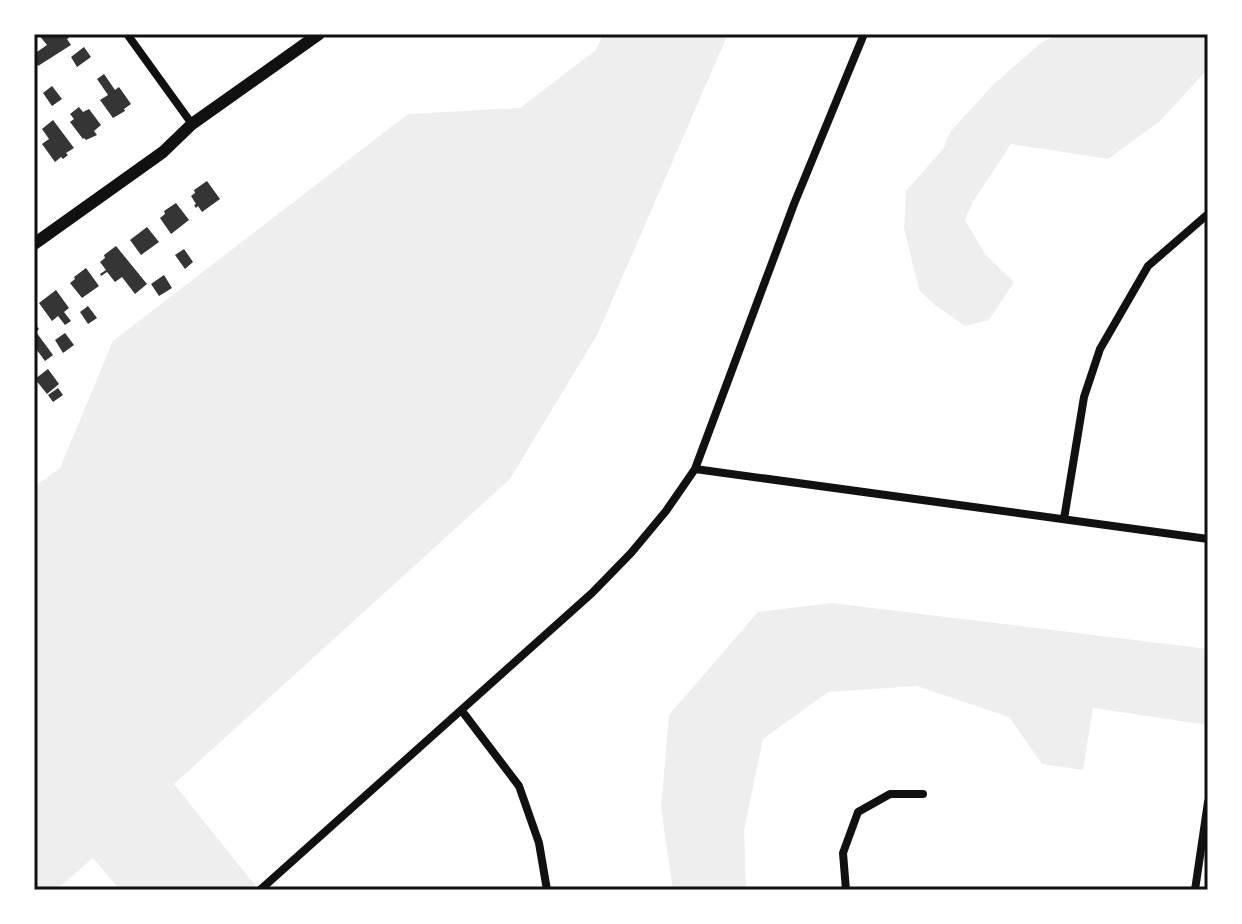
<svg xmlns="http://www.w3.org/2000/svg" width="1242" height="924" viewBox="0 0 1242 924" font-family="Helvetica,sans-serif">
<rect width="100%" height="100%" fill="#fff"/>
<path fill="#eee" d="M 603,34 L 728,34 L 597,335 L 510,479 L 174,784 L 259,890 L 120,890 L 93,858 L 56,890 L 34,890 L 34,487 L 60,468 L 113,341 L 408,114 L 520,108 L 596,50 Z
M 1058,34 L 1208,34 L 1208,72 L 1204,73 L 1160,121 L 1108,159 L 1011,144 L 972,203 L 965,220 L 985,254 L 1014,282 L 989,320 L 965,326 L 935,305 L 919,290 L 904,228 L 906,191 L 943,149 L 951,131 L 994,84 L 1041,43 Z
M 832,603 L 1208,649 L 1208,725 L 1093,708 L 1083,770 L 1042,764 L 1009,717 L 917,686 L 828,692 L 763,739 L 744,830 L 746,890 L 673,890 L 661,808 L 669,715 L 758,612 Z"/>
<path fill="#353535" d="M 38,34 L 66,34 L 69,38 L 67,39 L 71,45 L 38,66 L 34,60 L 34,54 L 47,45 Z
M 84,47 L 91,57 L 77,67 L 71,57 Z
M 104,74 L 115,90 L 119,87 L 131,104 L 124,109 L 125,111 L 113,118 L 100,100 L 108,95 L 97,79 Z
M 52,86 L 62,99 L 52,106 L 43,93 Z
M 79,107 L 83,112 L 89,109 L 101,125 L 94,131 L 97,135 L 86,140 L 84,138 L 83,139 L 70,122 L 74,119 L 70,114 Z
M 53,120 L 74,148 L 66,153 L 68,155 L 63,159 L 61,157 L 55,162 L 42,144 L 49,139 L 42,129 Z
M 207,181 L 220,199 L 202,212 L 198,206 L 196,208 L 194,205 L 196,204 L 191,196 L 195,193 L 194,190 Z
M 176,203 L 189,220 L 171,234 L 160,218 L 165,214 L 164,211 Z
M 147,227 L 159,242 L 141,255 L 130,240 Z
M 116,246 L 147,284 L 135,294 L 122,277 L 115,282 L 107,272 L 101,276 L 100,274 L 106,270 L 100,262 L 105,258 L 104,255 Z
M 184,249 L 193,262 L 185,269 L 175,255 Z
M 86,268 L 99,286 L 82,298 L 70,283 L 75,279 L 74,277 Z
M 164,275 L 172,288 L 159,296 L 151,284 Z
M 56,290 L 69,308 L 64,312 L 71,321 L 65,325 L 58,316 L 52,321 L 39,303 Z
M 88,306 L 97,318 L 88,324 L 80,312 Z
M 34,323 L 39,329 L 36,332 L 53,355 L 45,361 L 34,346 Z
M 65,333 L 74,345 L 63,353 L 55,340 Z
M 48,369 L 59,384 L 47,394 L 35,379 Z
M 58,388 L 63,395 L 53,402 L 48,395 Z"/>
<g fill="none" stroke-linecap="round" stroke-linejoin="round">
<path stroke="#111" stroke-width="8" d="M 127,34 L 192,124
M 695,469 L 1208,539
M 1064,519 L 1084,397 L 1100,349 L 1148,266 L 1208,214
M 462,711 L 519,786 L 539,843 L 547,890
M 260,890 L 592,593 L 631,553 L 666,511 L 695,469 L 794,204 L 864,34
M 846,890 L 843,853 L 858,812 L 890,794 L 923,794
M 1195,890 L 1208,802"/>
<path stroke="#111" stroke-width="12" d="M 34,244 L 163,152 L 192,124 L 319,34"/>
</g>
<rect width="1242" height="924" fill="none" stroke="#ffffff" stroke-width="72"/>
<rect x="36" y="36" width="1170" height="852" fill="none" stroke="#111" stroke-width="3"/>
</svg>
